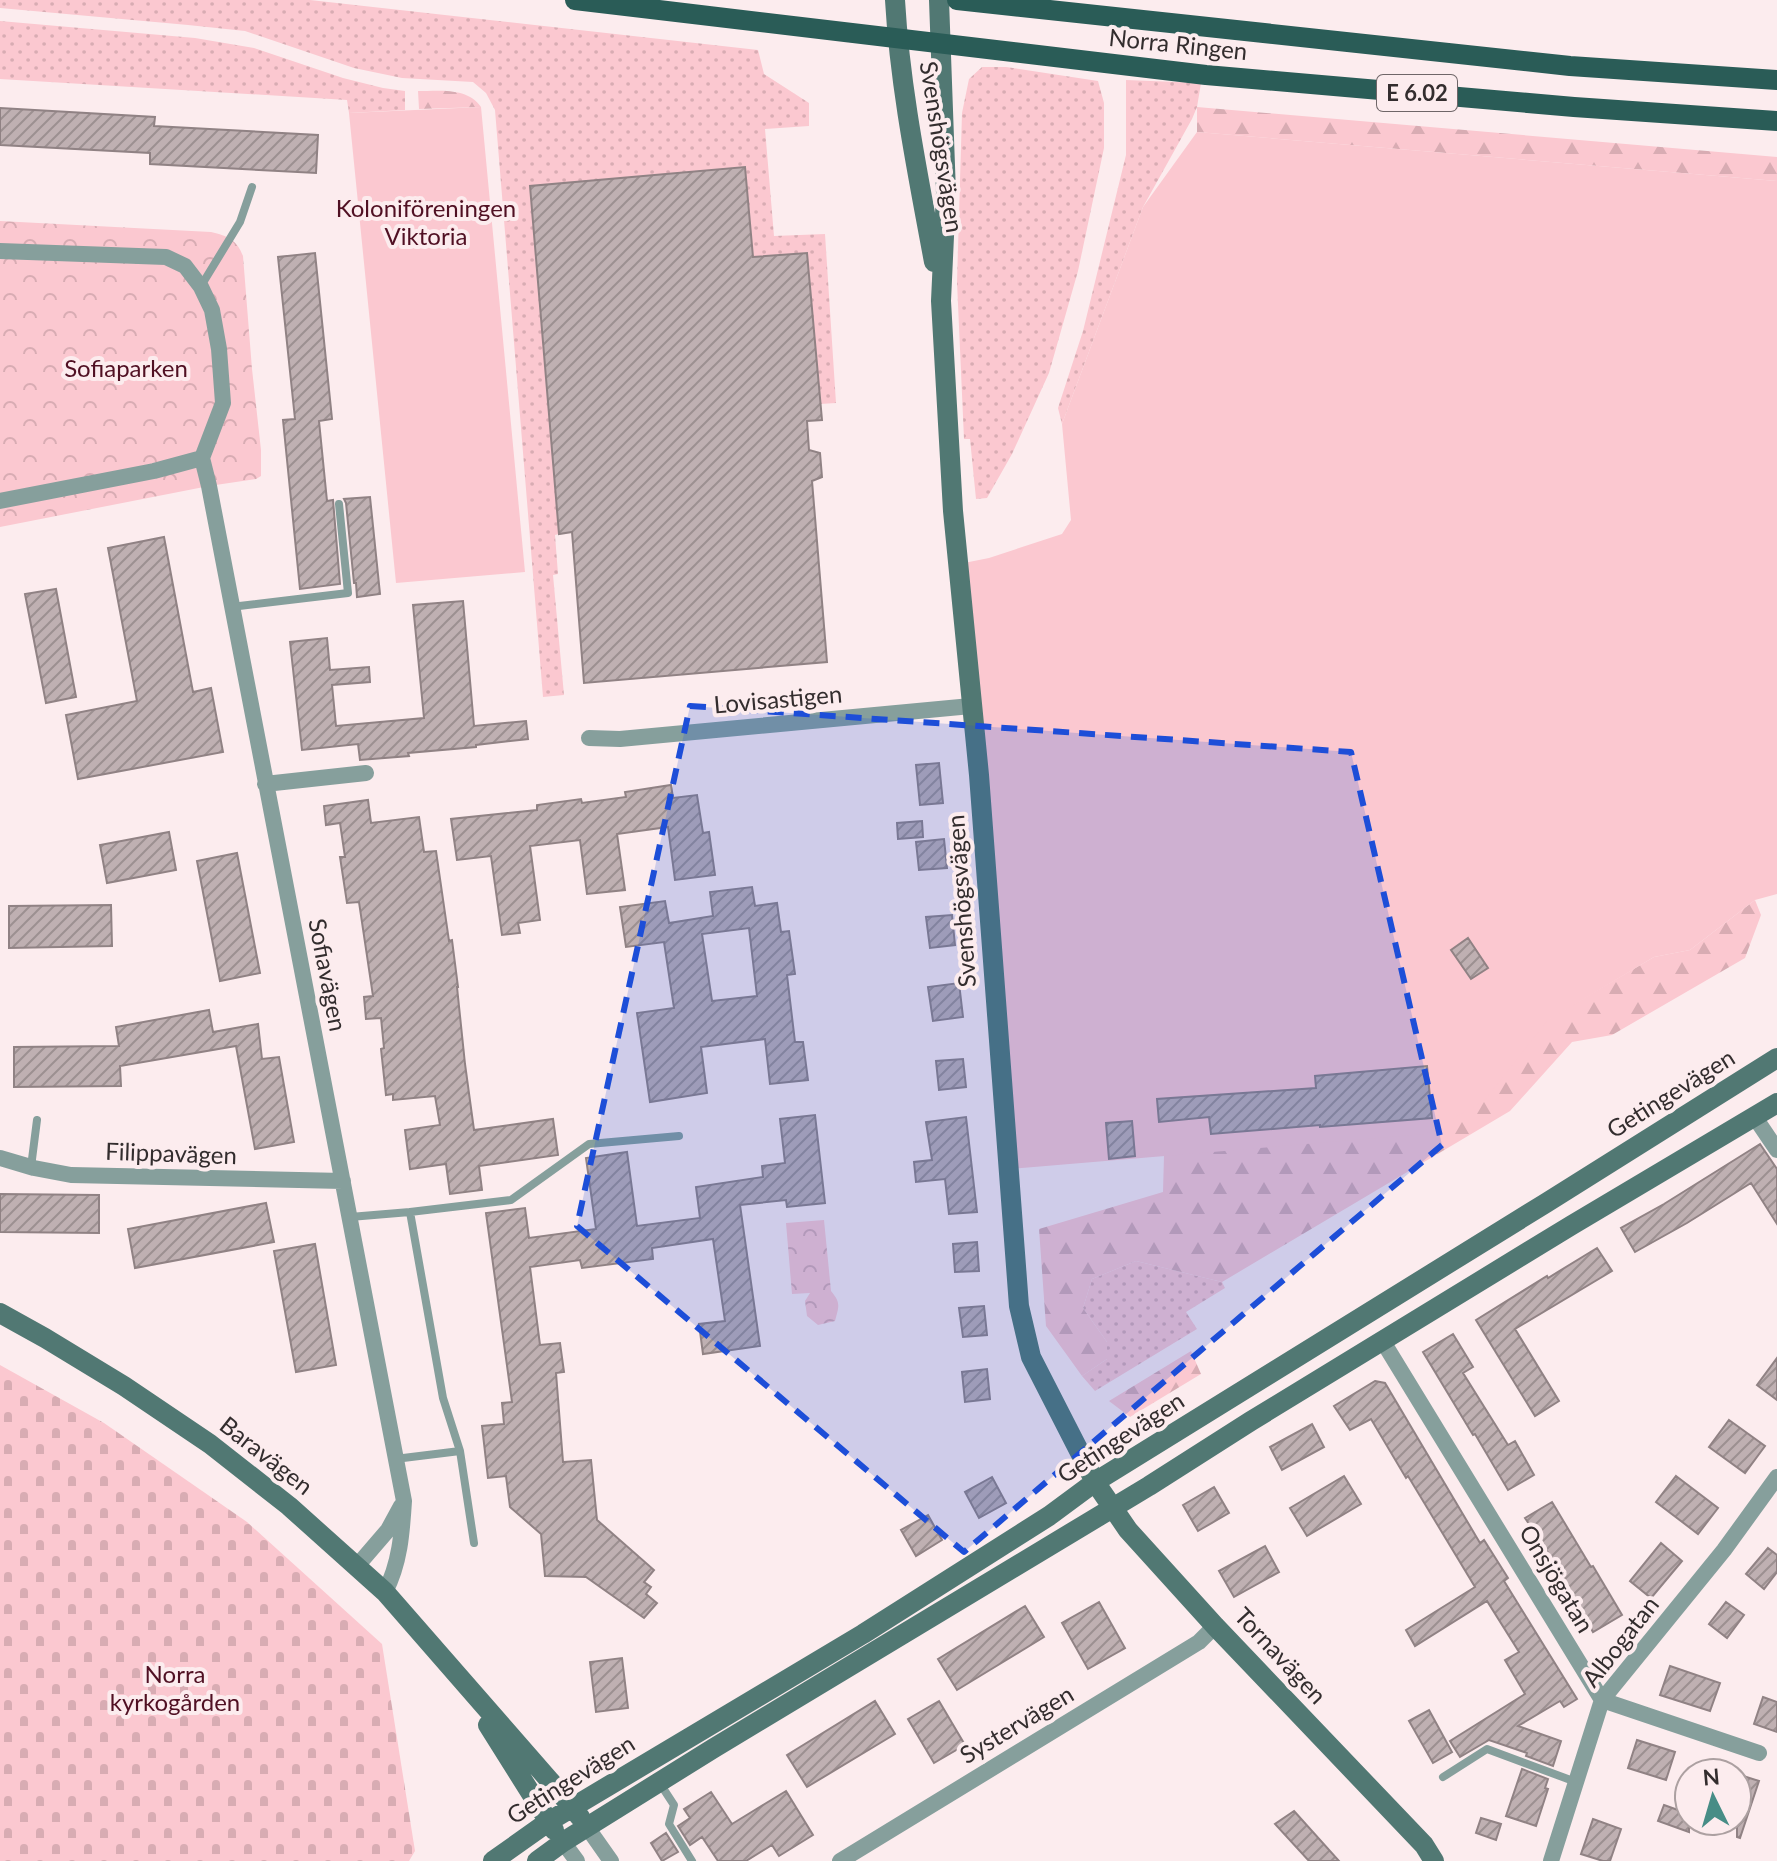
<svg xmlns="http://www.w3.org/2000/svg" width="1777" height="1861" viewBox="0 0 1777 1861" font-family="Lato,sans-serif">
<defs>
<pattern id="grass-dots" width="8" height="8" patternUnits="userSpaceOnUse" patternTransform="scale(2)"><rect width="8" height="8" fill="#fbc8d0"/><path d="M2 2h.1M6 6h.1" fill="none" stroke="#d8acb3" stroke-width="1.8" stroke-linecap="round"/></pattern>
<pattern id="forest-firs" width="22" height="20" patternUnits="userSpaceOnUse" patternTransform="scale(2)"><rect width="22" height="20" fill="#fbc8d0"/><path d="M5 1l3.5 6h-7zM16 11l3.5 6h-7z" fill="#d8acb3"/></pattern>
<pattern id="cemetery-stones" width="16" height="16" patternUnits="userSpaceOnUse" patternTransform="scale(2)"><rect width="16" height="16" fill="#fbc8d0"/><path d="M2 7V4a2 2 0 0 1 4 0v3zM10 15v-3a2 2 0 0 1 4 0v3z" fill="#d8acb3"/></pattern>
<pattern id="park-crowns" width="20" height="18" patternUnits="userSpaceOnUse" patternTransform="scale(2)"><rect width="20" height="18" fill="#fbc8d0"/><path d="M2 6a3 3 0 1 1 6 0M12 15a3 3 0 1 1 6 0" fill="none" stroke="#d8acb3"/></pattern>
<pattern id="building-hatch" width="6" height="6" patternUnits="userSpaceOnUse" patternTransform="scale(2)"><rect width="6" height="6" fill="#bfb0b2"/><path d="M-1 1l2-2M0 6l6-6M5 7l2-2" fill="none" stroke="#9c9091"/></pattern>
</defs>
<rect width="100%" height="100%" fill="#fcecee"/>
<path fill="url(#grass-dots)" d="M 0,0 L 310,0 L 758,50 L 764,74 L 809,103 L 809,126 L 765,129 L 774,236 L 825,234 L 836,403 L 820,404 L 807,253 L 753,257 L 745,168 L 530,186 L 559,534 L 555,535 L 558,574 L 553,575 L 564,695 L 543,697 L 495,110 L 486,93 L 473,82 L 402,78 L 354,68 L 245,31 L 188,25 L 0,8 Z
M 0,21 L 195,38 L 254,48 L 343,78 L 383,88 L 405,91 L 405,110 L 349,113 L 347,100 L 0,79 Z
M 982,67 L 1006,67 L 1098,81 L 1104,103 L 1104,148 L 1078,271 L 1049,373 L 1012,454 L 987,498 L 976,499 L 970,439 L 964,439 L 957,282 L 962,113 L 969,79 Z
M 1126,80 L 1201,83 L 1197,107 L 1192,119 L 1143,207 L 1062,424 L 1058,408 L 1083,331 L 1126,155 Z
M 1136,1261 L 1222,1282 L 1225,1288 L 1186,1312 L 1197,1329 L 1095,1391 L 1082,1376 L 1107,1359 L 1107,1342 L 1083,1308 L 1092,1279 Z"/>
<path fill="url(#forest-firs)" d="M 418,91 C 439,91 468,87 481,107 L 419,109 Z
M 1197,107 L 1777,157 L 1777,181 L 1197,132 Z
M 1755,900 L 1761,915 L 1745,958 L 1612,1035 L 1572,1042 L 1510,1111 L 1222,1282 L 1136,1261 L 1092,1279 L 1083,1308 L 1107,1342 L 1107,1359 L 1082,1376 L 1046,1326 L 1039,1229 L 1163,1192 L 1164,1155 L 1426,1133 L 1480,1056 L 1547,1020 L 1654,957 L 1690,950 Z
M 1191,1351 L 1201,1374 L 1130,1417 L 1109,1401 Z"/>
<path fill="url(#cemetery-stones)" d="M 0,1365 L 104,1423 L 247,1522 L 382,1644 L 415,1851 L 409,1861 L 0,1861 Z"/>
<path fill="url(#park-crowns)" d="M 0,221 L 211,232 C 228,236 237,240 243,256 L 252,369 L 261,450 L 261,476 L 256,479 L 209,486 L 0,527 Z
M 824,1220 L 831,1291 C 841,1303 839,1306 835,1321 L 818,1325 L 807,1316 L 805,1301 L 810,1293 L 792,1294 L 786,1223 Z"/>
<path fill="#fbc8d0" d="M 481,107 L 525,572 L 396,583 L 349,113 Z
M 1197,132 L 1777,181 L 1777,894 L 1755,900 L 1690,950 L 1654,957 L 1547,1021 L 1484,1101 L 1426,1134 L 1009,1169 L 959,564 L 989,558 L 1062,534 L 1071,520 L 1062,424 L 1143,207 Z"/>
<path fill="url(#building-hatch)" stroke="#908284" stroke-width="2" fill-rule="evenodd" d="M 0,108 L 155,117 L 154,126 L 318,135 L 316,173 L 150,164 L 150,153 L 0,145 Z
M 745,167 L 753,257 L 807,253 L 822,420 L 807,421 L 809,450 L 820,453 L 822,477 L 812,481 L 827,662 L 584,683 L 572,532 L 559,534 L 530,186 Z
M 315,253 L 332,419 L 319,421 L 327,501 L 333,500 L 340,584 L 300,589 L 283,420 L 295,419 L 278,257 Z
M 370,497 L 380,594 L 357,597 L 356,583 L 354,583 L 346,503 L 344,499 Z
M 164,537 L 193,692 L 211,688 L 223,752 L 78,779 L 66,715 L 137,701 L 108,548 Z
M 56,589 L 76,697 L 46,703 L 25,594 Z
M 463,601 L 474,726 L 526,721 L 528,739 L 476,745 L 476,747 L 408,753 L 409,756 L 360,760 L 358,744 L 302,750 L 290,642 L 327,638 L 330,670 L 369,667 L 370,682 L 332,685 L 336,726 L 424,718 L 413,605 Z
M 939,763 L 943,803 L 920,805 L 916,765 Z
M 671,785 L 673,798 L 697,795 L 703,833 L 709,832 L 715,875 L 675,880 L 668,827 L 617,834 L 625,890 L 587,894 L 580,840 L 530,846 L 540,920 L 518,923 L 520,933 L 502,935 L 491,856 L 457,860 L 451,819 L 537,810 L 537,805 L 581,799 L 582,803 L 626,797 L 625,792 Z
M 368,800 L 371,823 L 419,817 L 424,852 L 436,851 L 449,941 L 452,940 L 458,987 L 457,987 L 465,1064 L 474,1130 L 553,1119 L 558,1155 L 479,1166 L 482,1190 L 450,1194 L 446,1164 L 410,1169 L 405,1130 L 440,1125 L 435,1096 L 393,1100 L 393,1094 L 386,1095 L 381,1049 L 384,1048 L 381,1018 L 366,1019 L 364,997 L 373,996 L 359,902 L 347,903 L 340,857 L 345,857 L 340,823 L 326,825 L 324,806 Z
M 922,821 L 923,837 L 898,839 L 897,823 Z
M 169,832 L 176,870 L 107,883 L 100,845 Z
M 944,839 L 947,868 L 919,870 L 916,842 Z
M 237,853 L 260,973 L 220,981 L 197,861 Z
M 752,887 L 755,906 L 777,903 L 781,932 L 789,931 L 795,974 L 787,975 L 795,1042 L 803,1042 L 808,1080 L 770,1084 L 765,1039 L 701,1047 L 707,1093 L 650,1102 L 637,1013 L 674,1008 L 664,942 L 626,947 L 620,907 L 665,901 L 669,923 L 713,916 L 710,892 ZM 749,928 L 757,996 L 712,1001 L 702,934 Z
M 111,905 L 112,946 L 9,948 L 9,906 Z
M 952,915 L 955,945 L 930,948 L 926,917 Z
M 1468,938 L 1488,968 L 1471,979 L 1451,950 Z
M 959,983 L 963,1017 L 933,1021 L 928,987 Z
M 209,1010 L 213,1032 L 258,1024 L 262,1059 L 279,1057 L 294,1142 L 255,1149 L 236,1046 L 120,1066 L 121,1086 L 14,1087 L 14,1047 L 119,1046 L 116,1027 Z
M 963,1059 L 966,1087 L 939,1090 L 936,1061 Z
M 1427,1066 L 1432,1118 L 1320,1127 L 1320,1125 L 1211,1134 L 1209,1117 L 1159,1122 L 1157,1099 L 1316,1088 L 1315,1076 Z
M 815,1115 L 825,1203 L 787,1207 L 786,1200 L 740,1205 L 760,1346 L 703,1354 L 699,1324 L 725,1321 L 713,1239 L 652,1248 L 653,1259 L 582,1268 L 580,1260 L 530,1267 L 540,1345 L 560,1343 L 564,1372 L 556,1373 L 563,1462 L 591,1460 L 597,1520 L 654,1570 L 644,1582 L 651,1587 L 646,1594 L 657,1603 L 644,1618 L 586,1577 L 545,1576 L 541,1534 L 510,1507 L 506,1476 L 488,1478 L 482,1426 L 504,1424 L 502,1403 L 512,1402 L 486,1213 L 525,1208 L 529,1238 L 596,1229 L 586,1158 L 627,1152 L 637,1226 L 700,1218 L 696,1187 L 763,1177 L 762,1166 L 785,1163 L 780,1119 Z
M 966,1117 L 977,1212 L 949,1214 L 945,1179 L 916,1182 L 914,1162 L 932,1160 L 926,1122 Z
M 1132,1121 L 1135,1156 L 1109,1159 L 1106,1123 Z
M 1760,1144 L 1777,1169 L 1777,1224 L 1751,1183 L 1687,1223 L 1635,1252 L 1621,1228 L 1664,1204 Z
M 0,1194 L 99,1195 L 99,1233 L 0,1232 Z
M 266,1203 L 274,1242 L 135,1268 L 128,1229 Z
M 977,1242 L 979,1271 L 955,1272 L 953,1244 Z
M 315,1244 L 336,1365 L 296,1372 L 274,1251 Z
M 1597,1248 L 1612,1271 L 1515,1329 L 1559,1401 L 1535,1416 L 1476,1320 L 1547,1276 L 1548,1278 Z
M 984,1306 L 987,1335 L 963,1337 L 959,1308 Z
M 1453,1334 L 1473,1367 L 1463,1373 L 1508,1445 L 1515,1441 L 1534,1475 L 1508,1490 L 1475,1434 L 1473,1435 L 1423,1352 Z
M 1777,1358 L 1777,1400 L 1757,1385 Z
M 987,1369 L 990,1399 L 965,1402 L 962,1372 Z
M 1375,1381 L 1385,1383 L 1480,1543 L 1484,1540 L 1508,1578 L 1504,1581 L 1577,1699 L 1564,1707 L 1560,1701 L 1518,1726 L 1561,1741 L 1553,1766 L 1526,1756 L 1527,1753 L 1489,1740 L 1460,1757 L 1450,1741 L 1525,1694 L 1505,1660 L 1519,1652 L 1487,1601 L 1415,1646 L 1406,1630 L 1475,1587 L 1408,1476 L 1406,1478 L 1371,1419 L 1350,1430 L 1334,1406 Z
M 1729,1420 L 1765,1446 L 1745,1473 L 1709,1447 Z
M 1312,1424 L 1324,1447 L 1282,1470 L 1270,1447 Z
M 1344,1476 L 1361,1504 L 1307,1536 L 1290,1508 Z
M 1676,1476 L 1718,1508 L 1698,1534 L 1656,1502 Z
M 992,1477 L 1006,1503 L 979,1518 L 965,1492 Z
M 1214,1487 L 1229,1513 L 1198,1531 L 1183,1505 Z
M 1552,1502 L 1591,1567 L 1593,1566 L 1622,1615 L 1593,1632 L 1551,1557 L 1525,1518 Z
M 928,1515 L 942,1540 L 916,1556 L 901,1530 Z
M 1661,1543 L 1682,1561 L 1651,1598 L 1630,1581 Z
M 1265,1546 L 1279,1572 L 1234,1597 L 1219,1571 Z
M 1768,1548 L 1777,1555 L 1777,1572 L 1764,1589 L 1746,1574 Z
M 1099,1602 L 1125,1648 L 1088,1669 L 1062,1623 Z
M 1726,1602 L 1744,1615 L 1727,1638 L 1709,1624 Z
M 1025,1606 L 1044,1637 L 957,1690 L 938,1659 Z
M 622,1658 L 628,1708 L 596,1712 L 590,1662 Z
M 1670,1666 L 1720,1683 L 1710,1711 L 1660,1695 Z
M 1763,1697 L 1777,1702 L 1777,1732 L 1754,1724 Z
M 875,1701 L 895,1734 L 807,1787 L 787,1755 Z
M 939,1701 L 965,1745 L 934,1763 L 908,1719 Z
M 1429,1710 L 1452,1752 L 1433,1763 L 1409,1721 Z
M 1637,1740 L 1675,1752 L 1666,1780 L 1628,1768 Z
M 1522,1769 L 1548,1779 L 1545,1788 L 1548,1789 L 1536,1826 L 1506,1816 Z
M 1737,1774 L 1759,1781 L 1740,1838 L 1737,1837 Z
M 786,1791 L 813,1835 L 779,1856 L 772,1845 L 746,1861 L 718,1861 L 702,1837 L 690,1845 L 678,1826 L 690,1818 L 684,1809 L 711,1792 L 732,1824 Z
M 1664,1805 L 1689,1814 L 1689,1832 L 1658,1821 Z
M 1294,1811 L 1339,1861 L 1309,1861 L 1275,1824 Z
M 1481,1818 L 1501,1824 L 1496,1840 L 1476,1833 Z
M 1593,1819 L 1621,1829 L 1610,1861 L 1603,1861 L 1581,1854 Z
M 666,1833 L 678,1852 L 662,1861 L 651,1843 Z"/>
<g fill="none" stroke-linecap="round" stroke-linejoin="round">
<path stroke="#869f9c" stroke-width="8" d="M 201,286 L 240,222 L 252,187
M 231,607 L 348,593 L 339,504
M 31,1167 L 37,1120
M 410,1212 L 443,1398 L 460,1451 L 474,1543
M 350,1217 L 410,1212 L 511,1200 L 589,1144 L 679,1136
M 395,1459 L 460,1451
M 1443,1777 L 1487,1749 L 1576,1782
M 659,1782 L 674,1805 L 669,1824 L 692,1861"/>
<path stroke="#869f9c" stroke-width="16" d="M 0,251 L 166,257 L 185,266 L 201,287 L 212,310 L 219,349 L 223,403 L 202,458
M 202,458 L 209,486 L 404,1501 C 402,1533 400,1563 385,1592
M 0,501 L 154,471 L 202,458
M 589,738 L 620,739 L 971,706
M 265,784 L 366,773
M 1754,1116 L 1777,1150
M 0,1158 L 34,1168 L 71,1175 L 343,1181
M 1382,1340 L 1602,1700 L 1759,1753
M 357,1566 L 388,1530 L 401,1506
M 587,1827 L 611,1861
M 563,1842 L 577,1861
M 840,1861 L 1199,1642 L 1215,1626
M 1551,1861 L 1602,1700 L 1724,1550 L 1777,1477"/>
<path stroke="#517873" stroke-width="20" d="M 895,0 C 900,88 918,175 934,262
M 939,0 L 946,193 L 941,301 L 953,511 L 979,775 L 1019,1306 L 1031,1357 L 1095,1482 L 1128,1530 L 1215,1626 L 1424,1845 L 1434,1861
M 0,1313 L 45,1338 L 124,1386 L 210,1444 L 289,1506 L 385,1592 L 550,1781 L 580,1817
M 488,1725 L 554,1830
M 493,1861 L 548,1822 L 863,1634 L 1049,1516 L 1095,1482 L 1546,1203 L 1777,1058
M 537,1861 L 563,1842 L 714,1748 L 1149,1486 L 1251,1421 L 1572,1225 L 1777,1103"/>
<path stroke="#2a5c57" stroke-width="20" d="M 575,0 L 1206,75 L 1574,107 L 1777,121
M 957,0 L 1570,66 L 1777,80"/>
</g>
<path fill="#1d4ed8" fill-opacity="0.2" stroke="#1d4ed8" stroke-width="6" stroke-dasharray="16 10" stroke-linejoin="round" d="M 690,706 L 1351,752 L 1442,1145 L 964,1552 L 577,1226 Z"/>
<g text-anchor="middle" stroke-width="8" stroke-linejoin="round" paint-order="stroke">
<rect fill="#fcecee" stroke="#6f6668" stroke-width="2" x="1377" y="75" width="80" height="36" rx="6"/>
<g font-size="22" font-weight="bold" fill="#332d2e">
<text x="1417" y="101">E 6.02</text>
</g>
<g font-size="24" fill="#332d2e" stroke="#fcecee">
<text transform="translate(1178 45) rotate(6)" y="8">Norra Ringen</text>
<text transform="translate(941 147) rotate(81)" y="8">Svenshögsvägen</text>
<text transform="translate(778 700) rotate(-5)" y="8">Lovisastigen</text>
<text transform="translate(962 901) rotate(-94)" y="8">Svenshögsvägen</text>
<text transform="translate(327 975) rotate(79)" y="8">Sofiavägen</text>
<text transform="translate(1671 1094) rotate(-32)" y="8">Getingevägen</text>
<text transform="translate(171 1154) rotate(2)" y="8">Filippavägen</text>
<text transform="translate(1121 1438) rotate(-33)" y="8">Getingevägen</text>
<text transform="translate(266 1456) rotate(38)" y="8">Baravägen</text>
<text transform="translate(1556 1579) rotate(59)" y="8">Onsjögatan</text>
<text transform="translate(1621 1642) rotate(-52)" y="8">Albogatan</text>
<text transform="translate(1280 1656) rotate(47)" y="8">Tornavägen</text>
<text transform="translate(1017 1725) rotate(-31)" y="8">Systervägen</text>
<text transform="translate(571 1780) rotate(-32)" y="8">Getingevägen</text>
</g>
<g font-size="24" fill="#501023" stroke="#fcecee">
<text x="426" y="217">Koloniföreningen<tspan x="426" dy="28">Viktoria</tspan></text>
<text x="126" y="377">Sofiaparken</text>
<text x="175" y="1683">Norra<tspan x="175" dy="28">kyrkogården</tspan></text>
</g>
</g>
<g transform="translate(1713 1797) rotate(355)"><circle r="38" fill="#fcecee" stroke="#aca0a1" stroke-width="2"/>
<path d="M0-6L14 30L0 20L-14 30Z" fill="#478d86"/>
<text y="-12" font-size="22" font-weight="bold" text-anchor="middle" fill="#332d2e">N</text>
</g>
</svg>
